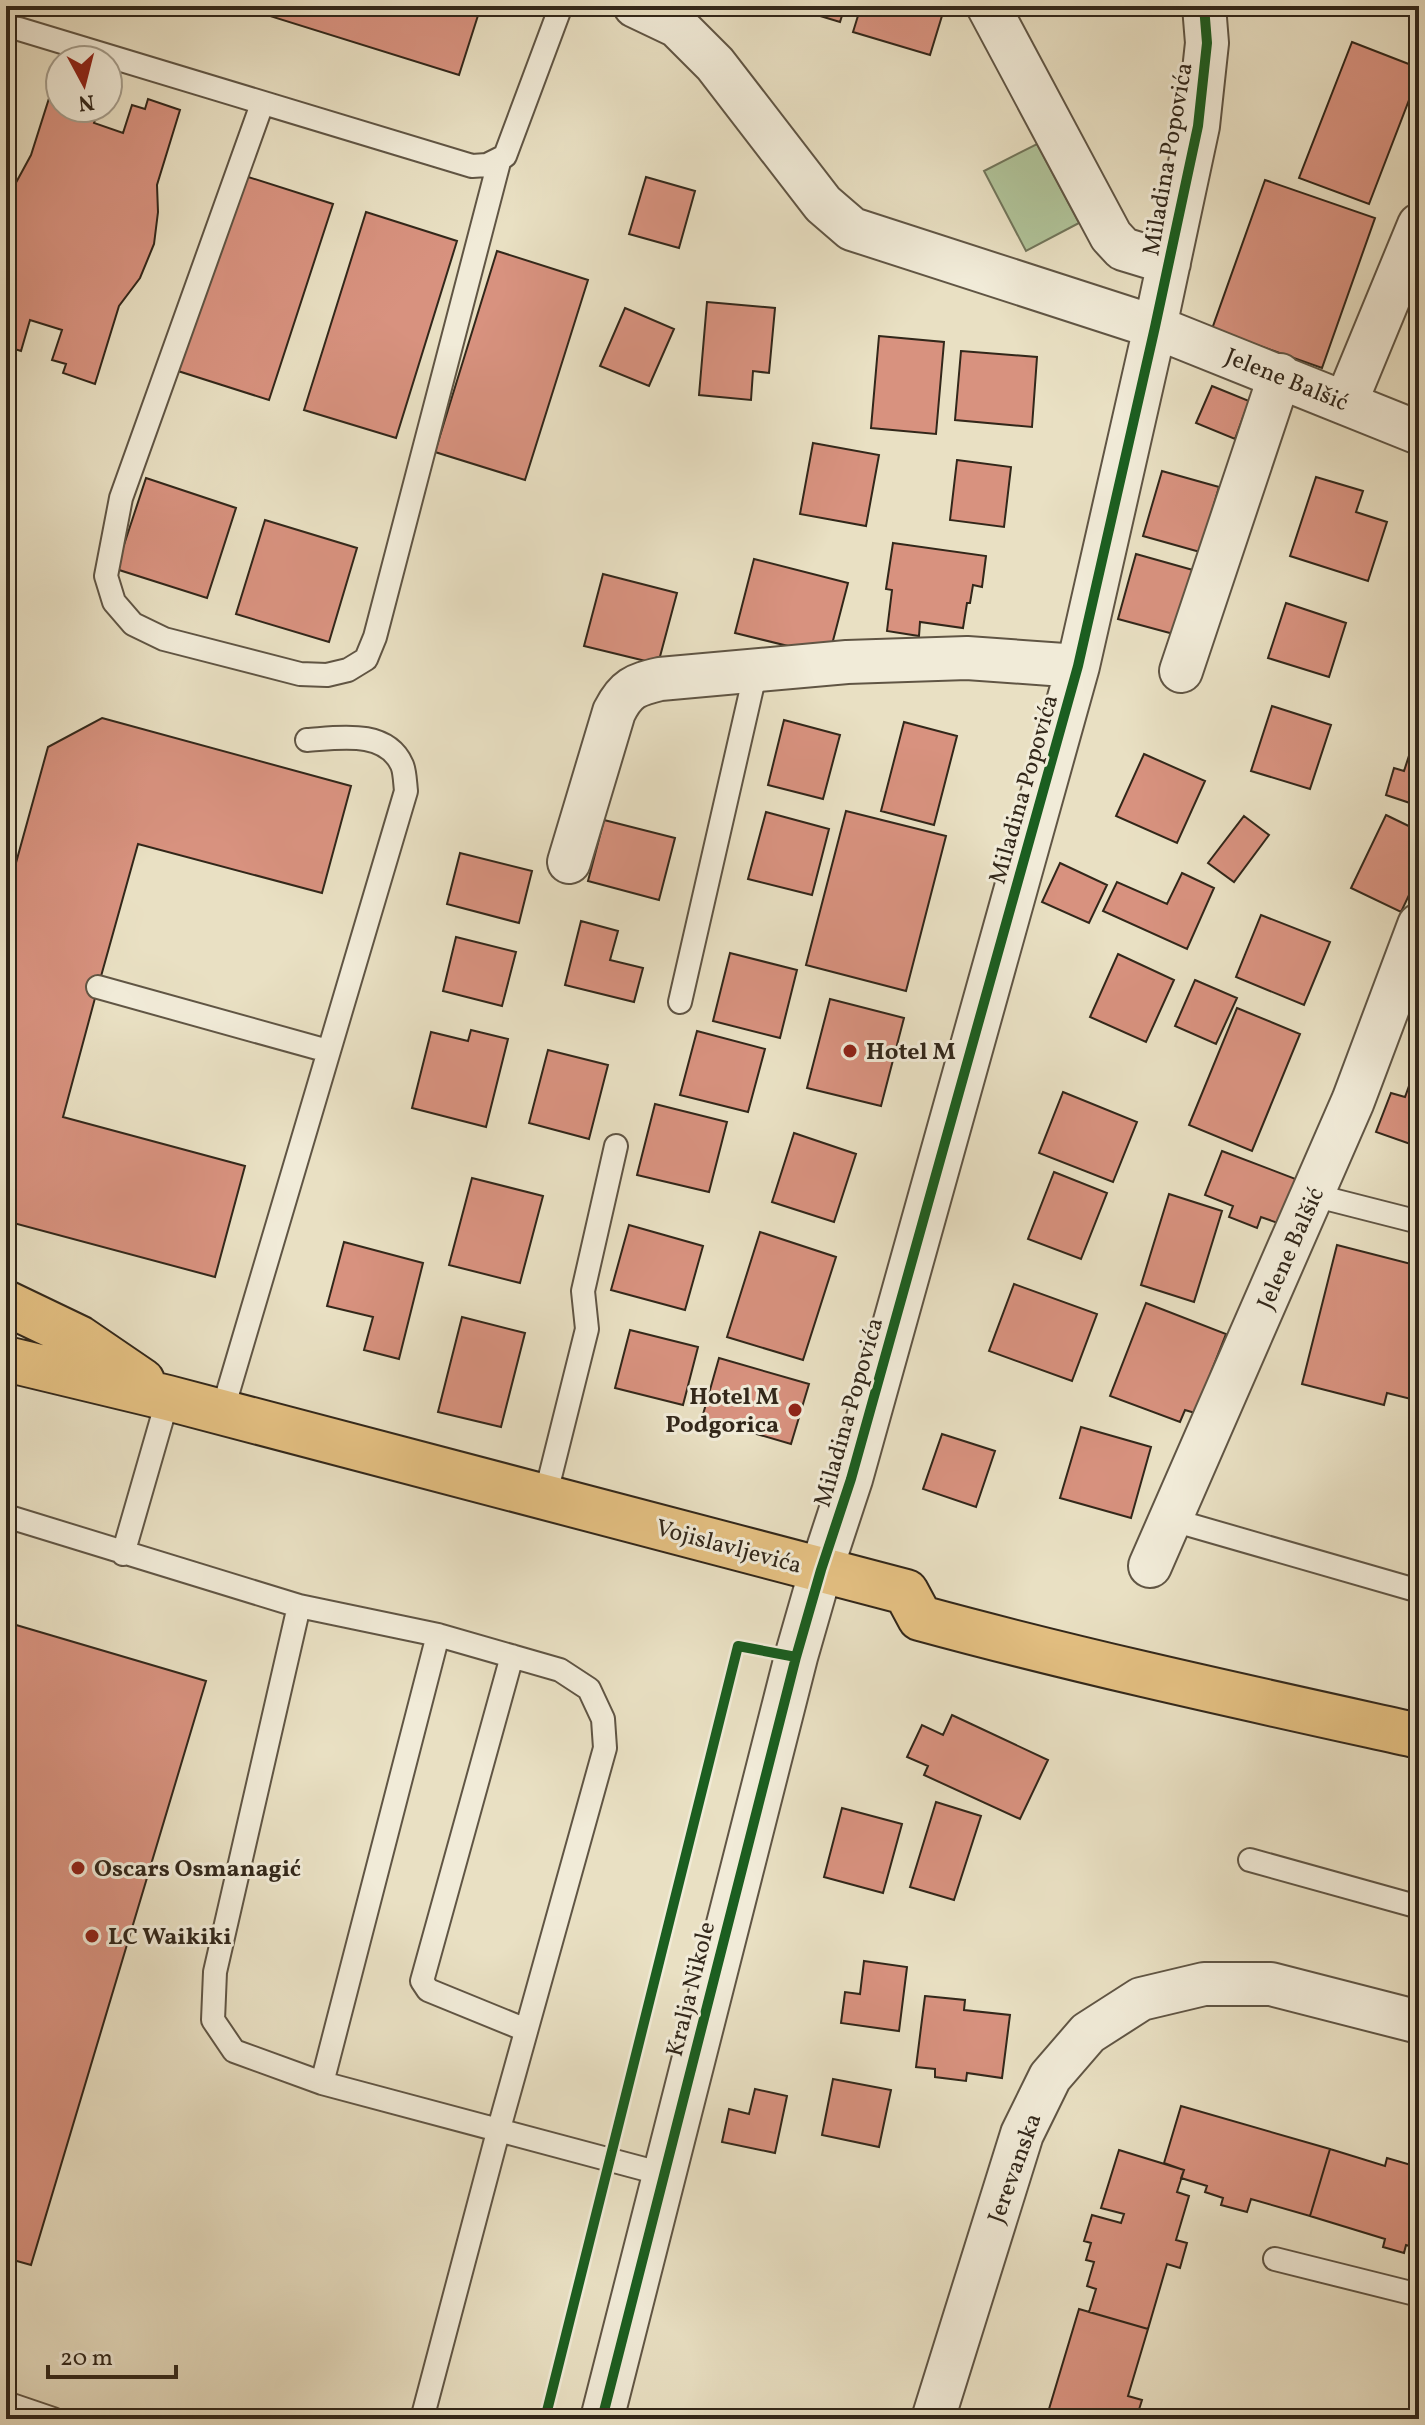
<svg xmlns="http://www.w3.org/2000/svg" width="1425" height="2425" viewBox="0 0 1425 2425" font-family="Vollkorn,serif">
<rect width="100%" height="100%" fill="#e9e0c3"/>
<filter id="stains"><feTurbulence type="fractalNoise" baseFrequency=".0025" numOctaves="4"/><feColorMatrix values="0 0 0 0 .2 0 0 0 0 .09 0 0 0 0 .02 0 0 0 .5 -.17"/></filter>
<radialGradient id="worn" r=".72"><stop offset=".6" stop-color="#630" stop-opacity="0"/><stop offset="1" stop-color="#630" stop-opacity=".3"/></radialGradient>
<path fill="#b0c399" stroke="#71755a" stroke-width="2" d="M 1037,144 L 1079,223 L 1026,251 L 984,171 Z"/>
<path fill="#d8927f" stroke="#32271a" stroke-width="2" d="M 238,6 L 481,6 L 459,75 Z
M 787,6 L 845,6 L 840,22 Z
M 861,6 L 945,6 L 930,55 L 853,32 Z
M 1352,42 L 1419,68 L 1419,74 L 1369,204 L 1299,178 Z
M 58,70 L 60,71 L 60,108 L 99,108 L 94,123 L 123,133 L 132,105 L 145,109 L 148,99 L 180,110 L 157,185 L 158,212 L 154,244 L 140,278 L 119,306 L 95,384 L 63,373 L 66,364 L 52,360 L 62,330 L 30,320 L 21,351 L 8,347 L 6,352 L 6,201 L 31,155 Z
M 242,175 L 333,204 L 269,400 L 178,371 Z
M 646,177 L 695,191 L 679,248 L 629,234 Z
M 1265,180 L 1375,218 L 1322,368 L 1212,329 Z
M 366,212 L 457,241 L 396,438 L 304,410 Z
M 497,251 L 588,280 L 525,480 L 435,452 Z
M 707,302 L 775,308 L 769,373 L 753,371 L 751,400 L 699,395 Z
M 625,308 L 674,329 L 649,386 L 600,366 Z
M 879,336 L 944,342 L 936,434 L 871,428 Z
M 961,351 L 1037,357 L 1032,427 L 955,420 Z
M 1212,386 L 1249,401 L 1235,439 L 1196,423 Z
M 813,443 L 879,455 L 866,526 L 800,514 Z
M 957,460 L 1011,467 L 1004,527 L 950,520 Z
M 1162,471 L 1219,487 L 1200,552 L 1143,536 Z
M 1316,477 L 1363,491 L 1356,512 L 1387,522 L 1368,581 L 1290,556 Z
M 146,478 L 236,508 L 207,598 L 116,569 Z
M 265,520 L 357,548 L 329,642 L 236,614 Z
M 893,543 L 986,556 L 982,587 L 973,585 L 970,603 L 967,603 L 963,628 L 920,622 L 919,636 L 887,631 L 892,590 L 886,589 Z
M 1136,554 L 1200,572 L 1181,636 L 1118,619 Z
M 754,559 L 848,583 L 829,656 L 735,633 Z
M 603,574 L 677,593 L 658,664 L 584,646 Z
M 1286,603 L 1346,623 L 1329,677 L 1268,658 Z
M 1272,706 L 1331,725 L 1310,789 L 1251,771 Z
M 102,718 L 351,786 L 322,893 L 138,844 L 98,987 L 63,1117 L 245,1166 L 215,1277 L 6,1221 L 6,899 L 48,747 Z
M 784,720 L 840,735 L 823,799 L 768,785 Z
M 904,722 L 957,736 L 934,825 L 881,811 Z
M 1418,728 L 1419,729 L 1419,806 L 1386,795 L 1394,768 L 1404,771 Z
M 1144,754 L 1205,781 L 1177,843 L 1116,816 Z
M 846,811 L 946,836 L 906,991 L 806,965 Z
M 766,812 L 829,829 L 812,895 L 748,879 Z
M 1386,815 L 1419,831 L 1419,874 L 1401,912 L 1351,888 Z
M 1244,816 L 1269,835 L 1234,882 L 1208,863 Z
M 604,820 L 675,838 L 659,900 L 588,881 Z
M 460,853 L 532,871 L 519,923 L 447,904 Z
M 1060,863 L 1107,885 L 1089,923 L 1042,902 Z
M 1182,873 L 1214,888 L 1187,949 L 1103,911 L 1117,882 L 1167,904 Z
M 1261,915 L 1330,942 L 1304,1005 L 1236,977 Z
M 581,921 L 618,931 L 610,960 L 643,968 L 634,1002 L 565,985 Z
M 456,937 L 516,952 L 502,1006 L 443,991 Z
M 730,953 L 797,970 L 780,1038 L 713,1021 Z
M 1118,954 L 1174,980 L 1146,1042 L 1090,1017 Z
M 1195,980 L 1237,998 L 1216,1044 L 1175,1026 Z
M 830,999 L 904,1018 L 881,1106 L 807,1088 Z
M 1237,1008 L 1300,1034 L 1252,1151 L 1189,1125 Z
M 471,1030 L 508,1039 L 486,1127 L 412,1108 L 431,1032 L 468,1041 Z
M 697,1031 L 765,1049 L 748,1112 L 680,1095 Z
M 548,1050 L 608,1065 L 589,1139 L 529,1123 Z
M 1419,1058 L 1419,1147 L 1376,1132 L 1391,1093 L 1405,1097 Z
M 1063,1092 L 1137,1122 L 1113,1182 L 1039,1153 Z
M 655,1104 L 727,1122 L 709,1192 L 637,1175 Z
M 794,1133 L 856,1154 L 834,1222 L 772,1202 Z
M 1222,1151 L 1306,1183 L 1289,1227 L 1261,1217 L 1257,1228 L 1229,1217 L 1233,1206 L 1205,1195 Z
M 1054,1172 L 1107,1193 L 1081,1259 L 1028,1239 Z
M 472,1178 L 543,1196 L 520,1283 L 449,1265 Z
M 1169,1194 L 1222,1211 L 1194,1302 L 1141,1285 Z
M 629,1225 L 703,1246 L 685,1310 L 611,1290 Z
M 760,1232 L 836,1257 L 803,1360 L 727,1337 Z
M 344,1242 L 423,1263 L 399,1359 L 364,1350 L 373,1317 L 327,1306 Z
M 1337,1245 L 1419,1266 L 1419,1401 L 1387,1393 L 1384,1405 L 1302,1384 Z
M 1014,1284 L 1097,1314 L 1072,1381 L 989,1351 Z
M 1146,1303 L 1226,1334 L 1195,1413 L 1185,1410 L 1180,1422 L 1110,1396 Z
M 462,1317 L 525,1333 L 501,1427 L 438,1412 Z
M 630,1330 L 698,1347 L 683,1405 L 615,1388 Z
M 719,1358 L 809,1384 L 791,1444 L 702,1418 Z
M 1081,1427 L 1151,1447 L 1131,1518 L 1060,1498 Z
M 942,1434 L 995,1451 L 976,1507 L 923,1489 Z
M 6,1622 L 206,1681 L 31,2265 L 6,2258 Z
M 952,1715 L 1048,1760 L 1020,1819 L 924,1775 L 928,1766 L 907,1757 L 922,1725 L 943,1735 Z
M 936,1802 L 981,1816 L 954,1900 L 910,1887 Z
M 842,1808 L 902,1824 L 883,1893 L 824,1877 Z
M 864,1961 L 907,1967 L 899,2031 L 841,2023 L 845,1992 L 860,1994 Z
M 925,1996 L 965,2000 L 964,2010 L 1010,2015 L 1002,2078 L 967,2073 L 966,2081 L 935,2077 L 935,2069 L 916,2067 Z
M 833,2079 L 891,2090 L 879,2147 L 822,2135 Z
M 755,2089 L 787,2096 L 775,2153 L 722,2142 L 729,2109 L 749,2114 Z
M 1181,2106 L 1330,2149 L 1310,2216 L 1251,2199 L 1247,2212 L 1221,2205 L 1223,2198 L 1205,2192 L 1207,2186 L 1181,2178 L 1184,2170 L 1164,2163 Z
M 1330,2149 L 1385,2166 L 1387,2158 L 1411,2165 L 1413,2159 L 1419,2160 L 1419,2249 L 1406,2245 L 1404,2253 L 1383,2247 L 1385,2239 L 1310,2216 Z
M 1119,2150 L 1184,2170 L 1177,2192 L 1189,2196 L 1176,2240 L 1187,2243 L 1180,2268 L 1167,2264 L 1148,2329 L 1089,2312 L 1096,2289 L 1087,2286 L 1094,2262 L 1086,2260 L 1091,2243 L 1084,2241 L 1092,2215 L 1121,2223 L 1124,2214 L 1101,2208 Z
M 1079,2309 L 1148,2329 L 1128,2396 L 1142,2400 L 1136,2419 L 1046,2419 Z"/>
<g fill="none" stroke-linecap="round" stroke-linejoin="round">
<g stroke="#605544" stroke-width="26">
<path id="lane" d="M 6,28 L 19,29 L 472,166 L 487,165 L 505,156 L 561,6
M 262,104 L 121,498 L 106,576 L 114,602 L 133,624 L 164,639 L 300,674 L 327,675 L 348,670 L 366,659 L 375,637 L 499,162
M 98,987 L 328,1051
M 680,1002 L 756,670
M 1313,1195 L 1419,1222
M 222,1412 L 406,791 C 405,783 405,772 402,765 C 386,729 338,738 307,740
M 545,1497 L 587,1329 L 583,1291 L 616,1146
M 6,1516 L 299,1606 L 438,1635 L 560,1670 L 589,1689 L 603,1719 L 605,1748 L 498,2132 L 422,2419
M 1169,1519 L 1419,1591
M 123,1554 L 168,1398
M 299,1606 L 215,1972 L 213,2020 L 234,2051 L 322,2083 L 663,2174
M 512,1656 L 422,1981 L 428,1990 L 526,2030
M 1250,1860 L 1419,1907
M 322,2083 L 438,1635
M 1275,2259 L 1419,2295
M 6,2403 L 53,2419"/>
</g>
<g stroke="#605544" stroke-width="46">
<path id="street" d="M 635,6 L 677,26 L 715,64 L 823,204 L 852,229 L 1155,327 L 1419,433
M 988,6 L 1111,236 L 1123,249 L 1169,263
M 1346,402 L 1419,225
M 1181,671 L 1280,375
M 569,862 L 614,712 C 626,688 635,685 660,679 L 847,662 L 967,658 L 1078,666
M 1150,1566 L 1353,1101 L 1419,925
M 602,2419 L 796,1657 L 821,1570 L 851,1479 L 1078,666 L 1155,327 L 1198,126 L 1207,43 L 1204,6
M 933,2419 L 1022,2134 L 1050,2077 L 1088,2033 L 1141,1999 L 1204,1984 L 1271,1984 L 1419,2022"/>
</g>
<g stroke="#32271a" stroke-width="48">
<path id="primary" d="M 6,1303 L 79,1338 L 142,1381
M 6,1359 L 168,1398 L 906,1592 L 920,1618 C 1085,1663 1252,1699 1419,1736"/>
</g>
<use href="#lane" stroke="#f1ebd8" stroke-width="22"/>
<use href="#street" stroke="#f1ebd8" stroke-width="42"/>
<use href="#primary" stroke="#e4c082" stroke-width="44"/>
<g stroke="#f1ebd8" stroke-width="15">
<path id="cycleway" d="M 545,2419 L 738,1646 L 796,1657
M 602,2419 L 796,1657 L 821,1570 L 851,1479 L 1078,666 L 1155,327 L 1198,126 L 1207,43 L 1204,6"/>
</g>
<use href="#cycleway" stroke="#1b5e20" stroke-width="10"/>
</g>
<g fill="#8f2418" stroke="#f1ebd8" stroke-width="3">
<circle cx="850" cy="1051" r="8"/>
<circle cx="795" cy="1410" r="8"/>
<circle cx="78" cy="1868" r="8"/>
<circle cx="92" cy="1936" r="8"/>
</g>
<g text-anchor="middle" stroke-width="6" stroke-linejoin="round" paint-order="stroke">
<g font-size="24" fill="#32271a" stroke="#f1ebd8">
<text transform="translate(1167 159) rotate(-80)" y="8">Miladina Popovića</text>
<text transform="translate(1287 379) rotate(22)" y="8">Jelene Balšić</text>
<text transform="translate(1023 789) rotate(-74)" y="8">Miladina Popovića</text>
<text transform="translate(1290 1248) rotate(-66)" y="8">Jelene Balšić</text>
<text transform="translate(848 1412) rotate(-74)" y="8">Miladina Popovića</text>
<text transform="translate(729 1546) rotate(15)" y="8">Vojislavljevića</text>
<text transform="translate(690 1989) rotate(-76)" y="8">Kralja Nikole</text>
<text transform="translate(1014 2168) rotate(-70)" y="8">Jerevanska</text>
</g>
<g font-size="24" font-weight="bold" fill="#32271a" stroke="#f1ebd8" text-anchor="start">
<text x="866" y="1059">Hotel M</text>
<text x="779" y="1404" text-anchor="end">Hotel M<tspan x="779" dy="28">Podgorica</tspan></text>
<text x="94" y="1876">Oscars Osmanagić</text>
<text x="108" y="1944">LC Waikiki</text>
</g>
</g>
<rect width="1425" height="2425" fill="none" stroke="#e9e0c3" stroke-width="32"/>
<rect x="8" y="8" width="1409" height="2409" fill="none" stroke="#32271a" stroke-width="4"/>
<rect x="16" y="16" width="1393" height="2393" fill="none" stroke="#32271a" stroke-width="2"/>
<g transform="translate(84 84) rotate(173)"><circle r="38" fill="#f1ebd8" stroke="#a59d8c" stroke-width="2"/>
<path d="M0-6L14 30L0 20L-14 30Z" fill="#8f2418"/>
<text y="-12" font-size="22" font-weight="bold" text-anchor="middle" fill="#32271a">N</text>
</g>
<path d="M48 2365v12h128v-12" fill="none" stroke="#32271a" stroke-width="4"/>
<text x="60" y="2365" font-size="24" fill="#32271a" stroke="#f1ebd8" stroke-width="6" paint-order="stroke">20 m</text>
<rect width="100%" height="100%" filter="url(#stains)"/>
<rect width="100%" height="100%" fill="url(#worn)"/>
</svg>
